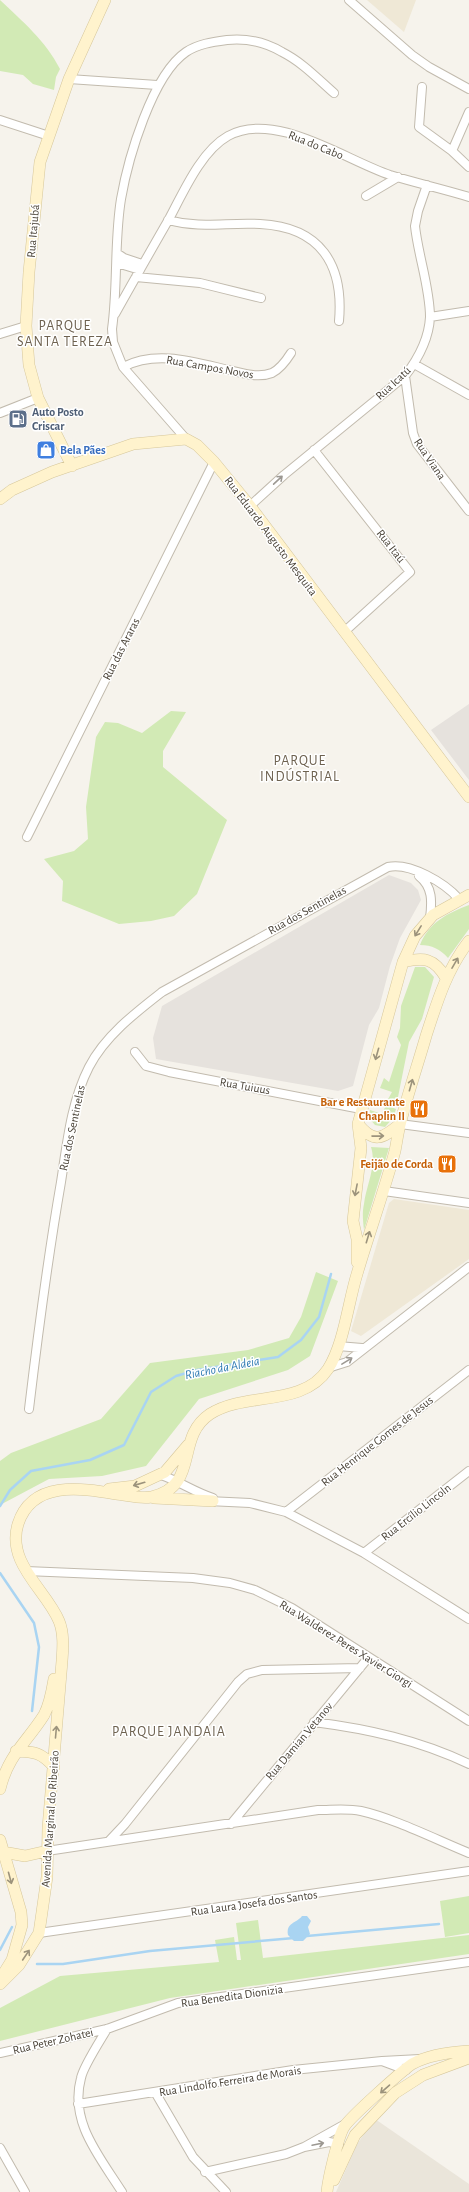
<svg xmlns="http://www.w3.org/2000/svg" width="469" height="2192" viewBox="0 0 469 2192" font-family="'Alegreya Sans',sans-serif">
<rect width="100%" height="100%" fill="#f6f3ec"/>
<path fill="#eae5da" d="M 375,2119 L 469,2184 L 469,2192 L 336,2192 L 357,2144 Z"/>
<path fill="#e6e2dd" d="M 469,704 L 469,780 L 431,730 Z
M 389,875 L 411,883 L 418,890 L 421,900 L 400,938 L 390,966 L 379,1008 L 369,1025 L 353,1086 L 338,1091 L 156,1059 L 153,1038 L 162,1006 Z"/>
<path fill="#efe8d6" d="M 367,0 L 416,0 L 404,32 Z
M 394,1199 L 469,1210 L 469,1259 L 361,1336 L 351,1331 L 389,1203 Z"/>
<path fill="#d2eab5" d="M 0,0 C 23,22 45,40 60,69 L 56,77 L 54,90 L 33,84 L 23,75 L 0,71 Z
M 171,711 L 186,712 L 163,751 L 163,767 L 227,820 L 197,894 L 174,916 L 151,921 L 119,924 L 62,901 L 63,881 L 44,859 L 74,851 L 88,839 L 86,807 L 96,737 L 105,722 L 118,723 L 142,733 Z
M 469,905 L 469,929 L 448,958 C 440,949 432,945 420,945 C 429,922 448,913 469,905 Z
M 415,967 L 425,967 L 434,977 L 422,1019 L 409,1042 L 397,1102 L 387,1101 L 392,1092 L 380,1088 L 384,1078 L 389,1082 L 401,1045 L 397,1037 L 400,1028 L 401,1006 Z
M 386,1105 L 396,1109 L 393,1118 L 385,1127 L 375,1125 L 369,1118 L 370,1110 L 382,1114 Z
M 371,1147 L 389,1148 L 364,1230 C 363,1221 362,1213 364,1204 C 366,1186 377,1166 371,1147 Z
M 316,1272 L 338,1281 L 310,1356 L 288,1370 L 199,1399 L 146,1466 L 102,1476 L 49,1479 L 0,1505 L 0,1461 L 11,1453 L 101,1419 L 150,1363 L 248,1350 L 289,1338 L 301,1317 Z
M 469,1896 L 469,1933 L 445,1937 L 440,1901 Z
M 258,1920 L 263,1958 L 469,1935 L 469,1954 L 170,1998 L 0,2041 L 0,2008 L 60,1976 L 219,1962 L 215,1940 L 234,1937 L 237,1960 L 241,1960 L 236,1923 Z"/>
<path fill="#a9d4f2" d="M 302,1916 L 307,1916 L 311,1921 L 308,1927 L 310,1934 L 303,1941 L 294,1941 L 288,1935 C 286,1922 296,1924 302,1916 Z"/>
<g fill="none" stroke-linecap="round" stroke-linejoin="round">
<path stroke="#a9d4f2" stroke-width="2.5" d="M 0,1506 L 10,1490 L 31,1471 L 90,1460 L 124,1445 L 151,1392 L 176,1376 L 197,1370 L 278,1357 L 301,1340 L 319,1317 L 331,1274
M 0,1573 L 34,1623 L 39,1647 L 32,1711
M 307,1936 L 439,1924
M 0,1950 L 12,1927
M 37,1964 L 63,1964 L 150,1951 L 294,1938"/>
<g stroke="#c2bbae" stroke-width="10">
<path id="street" d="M 349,0 L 412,55 L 429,67 L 469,89
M 69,79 L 157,85
M 422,87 L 419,127 L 452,151 L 469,167
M 0,120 L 49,136
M 452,151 L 469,112
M 366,196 L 398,177
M 168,220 C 202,229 226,222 260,224 C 320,227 344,264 339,321
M 118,254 L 124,258 L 142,264
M 117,263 L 140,270
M 136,277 L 200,283 L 261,298
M 115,314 C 133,282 151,250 169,219 C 183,193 201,151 228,136 C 275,110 345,160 390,175 C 416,183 443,189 469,197
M 430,317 L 469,311
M 0,334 L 26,326
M 414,364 L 469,395
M 123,367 C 158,349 197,363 233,371 C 246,374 259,378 272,373 C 280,369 286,361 291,353
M 405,376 L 413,433 L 417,444 L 469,511
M 0,413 L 38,398
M 186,439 L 123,367 L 113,342 L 112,329 C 118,286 114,242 121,199 C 128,159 152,75 186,52 C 198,44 212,42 227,40 C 246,38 265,42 282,52 C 302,62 318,79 334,93
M 314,450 L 410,572 L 344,632
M 250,506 L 284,475 L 405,376 C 418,359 429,339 430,317 C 430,288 418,255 415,226 L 418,211 L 427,185
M 27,837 L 214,462
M 419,876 C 433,887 432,902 430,918
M 135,1052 L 146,1066 L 169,1072 L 361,1109
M 400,1124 L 469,1133
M 384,1191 L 469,1203
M 338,1346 L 362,1348
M 328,1368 L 347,1362 L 469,1267
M 29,1409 C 38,1333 48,1257 61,1182 C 67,1144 71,1102 89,1067 C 105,1036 135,1013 162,992 L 388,867 C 410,862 445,883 459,899
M 161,1475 C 179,1481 194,1492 213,1498
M 208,1501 L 250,1503 L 286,1512 L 364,1553 L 469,1619
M 286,1512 L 469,1370
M 364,1553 L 469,1471
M 26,1571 L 193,1578 L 230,1583 L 255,1590 L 292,1608 L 469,1721
M 314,1722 C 368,1729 419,1740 469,1764
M 231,1824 L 368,1658
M 109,1841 L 125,1824 L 238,1682 L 247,1674 L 262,1670 L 360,1668
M 47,1851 L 318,1810 C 332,1810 347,1808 361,1811 C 393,1818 437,1840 469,1853
M 39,1933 L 469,1871
M 107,2029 C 100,2041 83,2067 81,2078 C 69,2122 100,2157 122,2192
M 0,2053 L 107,2029 L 178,2003 L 469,1962
M 406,2070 L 382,2061 L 420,2059
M 155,2092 L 193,2157 L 226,2192
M 78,2104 L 293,2070 L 382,2061
M 339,2144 L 329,2142 L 304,2147 L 347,2123
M 0,2148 L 25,2192
M 205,2172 L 286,2154 L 304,2147"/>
</g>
<g stroke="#d6c79b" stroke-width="12">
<path id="secondary" d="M 72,466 L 38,398 L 29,365 L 26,326 L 29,272 L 40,162 L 69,79 L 105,0
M 0,499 L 12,490 L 52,472 L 133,444 L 186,439 L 197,445 L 214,462 L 250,506 L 469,797
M 403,962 C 424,957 434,958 446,978
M 358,1124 C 374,1144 382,1139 400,1124
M 357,1262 L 357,1239 L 353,1221 L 361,1148 L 358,1124 L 403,962 L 415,936 L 433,915 L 469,895
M 109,1489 L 135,1486 L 165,1472 L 188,1445
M 154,1498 L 213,1501
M 16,1751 C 34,1752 41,1752 54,1767
M 0,1789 C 8,1755 27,1742 44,1715 C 50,1704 52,1691 54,1679
M 0,1840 L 21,1912 L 22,1925 L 12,1960 L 2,1976
M 3,1852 L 25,1856 L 47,1851
M 0,1984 L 19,1965 L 39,1933 L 47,1877 L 48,1828 L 62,1661 C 63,1648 64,1633 59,1621 C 46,1590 6,1563 18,1524 C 32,1480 81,1488 116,1494 C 127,1495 140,1499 151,1497 C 201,1486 174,1438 210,1414 C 246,1391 302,1408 328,1369 C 344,1344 348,1303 357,1274 C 369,1233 384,1192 395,1151 C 397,1141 398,1131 401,1121 C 408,1093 418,1064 426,1036 C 437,1002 447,969 469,941
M 334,2180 L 355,2135 L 395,2093 L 423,2075 L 469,2058
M 327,2192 C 328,2179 338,2137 344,2127 C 349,2118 403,2070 412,2064 C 428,2055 452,2052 469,2051"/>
</g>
<use href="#street" stroke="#fff" stroke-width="8"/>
<use href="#secondary" stroke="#fff3cd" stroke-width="11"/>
</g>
<defs><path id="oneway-shaft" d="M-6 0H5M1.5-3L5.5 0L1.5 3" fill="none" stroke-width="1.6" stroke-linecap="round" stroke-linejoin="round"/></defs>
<g stroke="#9c9892">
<use href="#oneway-shaft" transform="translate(278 480) rotate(-43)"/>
<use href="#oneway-shaft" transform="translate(347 1361) rotate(-31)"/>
<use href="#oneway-shaft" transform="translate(318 2144) rotate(-12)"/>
</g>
<g stroke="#9c937c">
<use href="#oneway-shaft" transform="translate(418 931) rotate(122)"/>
<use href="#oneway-shaft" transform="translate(455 963) rotate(-60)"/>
<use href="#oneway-shaft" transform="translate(377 1054) rotate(106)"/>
<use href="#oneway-shaft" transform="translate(411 1085) rotate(-74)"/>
<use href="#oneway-shaft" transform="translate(378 1136) rotate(-1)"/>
<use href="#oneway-shaft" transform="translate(356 1190) rotate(101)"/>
<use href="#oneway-shaft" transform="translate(368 1237) rotate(-73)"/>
<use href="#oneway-shaft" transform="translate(139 1484) rotate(164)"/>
<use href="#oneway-shaft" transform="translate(56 1732) rotate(-85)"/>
<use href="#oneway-shaft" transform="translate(10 1878) rotate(75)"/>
<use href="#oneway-shaft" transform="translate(26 1955) rotate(-56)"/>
<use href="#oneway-shaft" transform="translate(385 2089) rotate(139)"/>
</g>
<defs>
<g id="fuel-square" transform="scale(1)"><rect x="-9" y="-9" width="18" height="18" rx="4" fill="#5c6f8a" stroke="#fff"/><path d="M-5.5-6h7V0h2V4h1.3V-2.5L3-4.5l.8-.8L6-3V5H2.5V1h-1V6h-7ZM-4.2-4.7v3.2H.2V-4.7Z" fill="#fff"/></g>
<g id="shop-square" transform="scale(1)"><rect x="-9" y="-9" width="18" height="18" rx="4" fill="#3f7fe0" stroke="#fff"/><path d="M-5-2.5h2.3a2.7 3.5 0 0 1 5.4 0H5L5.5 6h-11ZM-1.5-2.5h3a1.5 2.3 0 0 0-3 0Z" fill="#fff"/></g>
<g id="restaurant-square" transform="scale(1)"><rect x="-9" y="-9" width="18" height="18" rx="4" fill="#e8710a" stroke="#fff"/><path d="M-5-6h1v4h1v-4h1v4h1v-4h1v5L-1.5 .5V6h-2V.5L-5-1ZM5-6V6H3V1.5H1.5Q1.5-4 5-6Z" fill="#fff"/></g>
</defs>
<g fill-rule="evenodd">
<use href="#fuel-square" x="18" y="419"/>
<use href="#shop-square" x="46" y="450"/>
<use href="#restaurant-square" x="419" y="1109"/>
<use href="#restaurant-square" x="447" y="1164"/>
</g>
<g text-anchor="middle" stroke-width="3" stroke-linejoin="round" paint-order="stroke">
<g font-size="12" fill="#4b4439" stroke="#fff">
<text transform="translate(316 145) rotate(22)" y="4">Rua do Cabo</text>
<text transform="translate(33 231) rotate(-85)" y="4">Rua Itajubá</text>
<text transform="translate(210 367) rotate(10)" y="4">Rua Campos Novos</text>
<text transform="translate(393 383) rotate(-43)" y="4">Rua Icatú</text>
<text transform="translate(430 459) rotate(56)" y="4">Rua Viana</text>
<text transform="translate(271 536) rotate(53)" y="4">Rua Eduardo Augusto Mesquita</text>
<text transform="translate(391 546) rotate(52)" y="4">Rua Itaú</text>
<text transform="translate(121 649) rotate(-63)" y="4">Rua das Araras</text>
<text transform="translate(307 910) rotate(-29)" y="4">Rua dos Sentinelas</text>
<text transform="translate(245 1086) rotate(10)" y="4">Rua Tuiuus</text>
<text transform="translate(72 1128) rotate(-78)" y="4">Rua dos Sentinelas</text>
<text transform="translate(377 1441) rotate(-38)" y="4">Rua Henrique Gomes de Jesus</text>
<text transform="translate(416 1512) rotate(-38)" y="4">Rua Ercílio Lincoln</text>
<text transform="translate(346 1644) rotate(32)" y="4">Rua Walderez Peres Xavier Giorgi</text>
<text transform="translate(299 1741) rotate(-50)" y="4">Rua Damian Vetanov</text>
<text transform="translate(50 1819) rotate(-86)" y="4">Avenida Marginal do Ribeirão</text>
<text transform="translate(254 1903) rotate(-8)" y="4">Rua Laura Josefa dos Santos</text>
<text transform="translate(232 1996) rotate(-8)" y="4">Rua Benedita Dionizia</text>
<text transform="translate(53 2041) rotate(-13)" y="4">Rua Peter Zohatei</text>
<text transform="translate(230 2081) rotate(-9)" y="4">Rua Lindolfo Ferreira de Morais</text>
</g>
<g font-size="12" font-weight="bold" fill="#4e5e75" stroke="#fff" text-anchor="start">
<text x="32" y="416">Auto Posto<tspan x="32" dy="14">Criscar</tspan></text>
</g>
<g font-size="12" font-weight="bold" fill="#366cbe" stroke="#fff" text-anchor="start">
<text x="60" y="454">Bela Pães</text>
</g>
<g font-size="12" font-weight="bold" fill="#c56008" stroke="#fff" text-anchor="end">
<text x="405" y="1106">Bar e Restaurante<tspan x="405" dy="14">Chaplin II</tspan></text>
<text x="433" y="1168">Feijão de Corda</text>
</g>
<g font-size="13" font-style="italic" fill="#2e7ab2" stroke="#fff">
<text transform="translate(222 1367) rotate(-11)" y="5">Riacho da Aldeia</text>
</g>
<g font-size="14" letter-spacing="1" fill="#6e6250" stroke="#fff">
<text x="65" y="330">PARQUE<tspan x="65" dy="16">SANTA TEREZA</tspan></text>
<text x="300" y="765">PARQUE<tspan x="300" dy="16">INDÚSTRIAL</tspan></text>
<text x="169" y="1736">PARQUE JANDAIA</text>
</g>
</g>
</svg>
